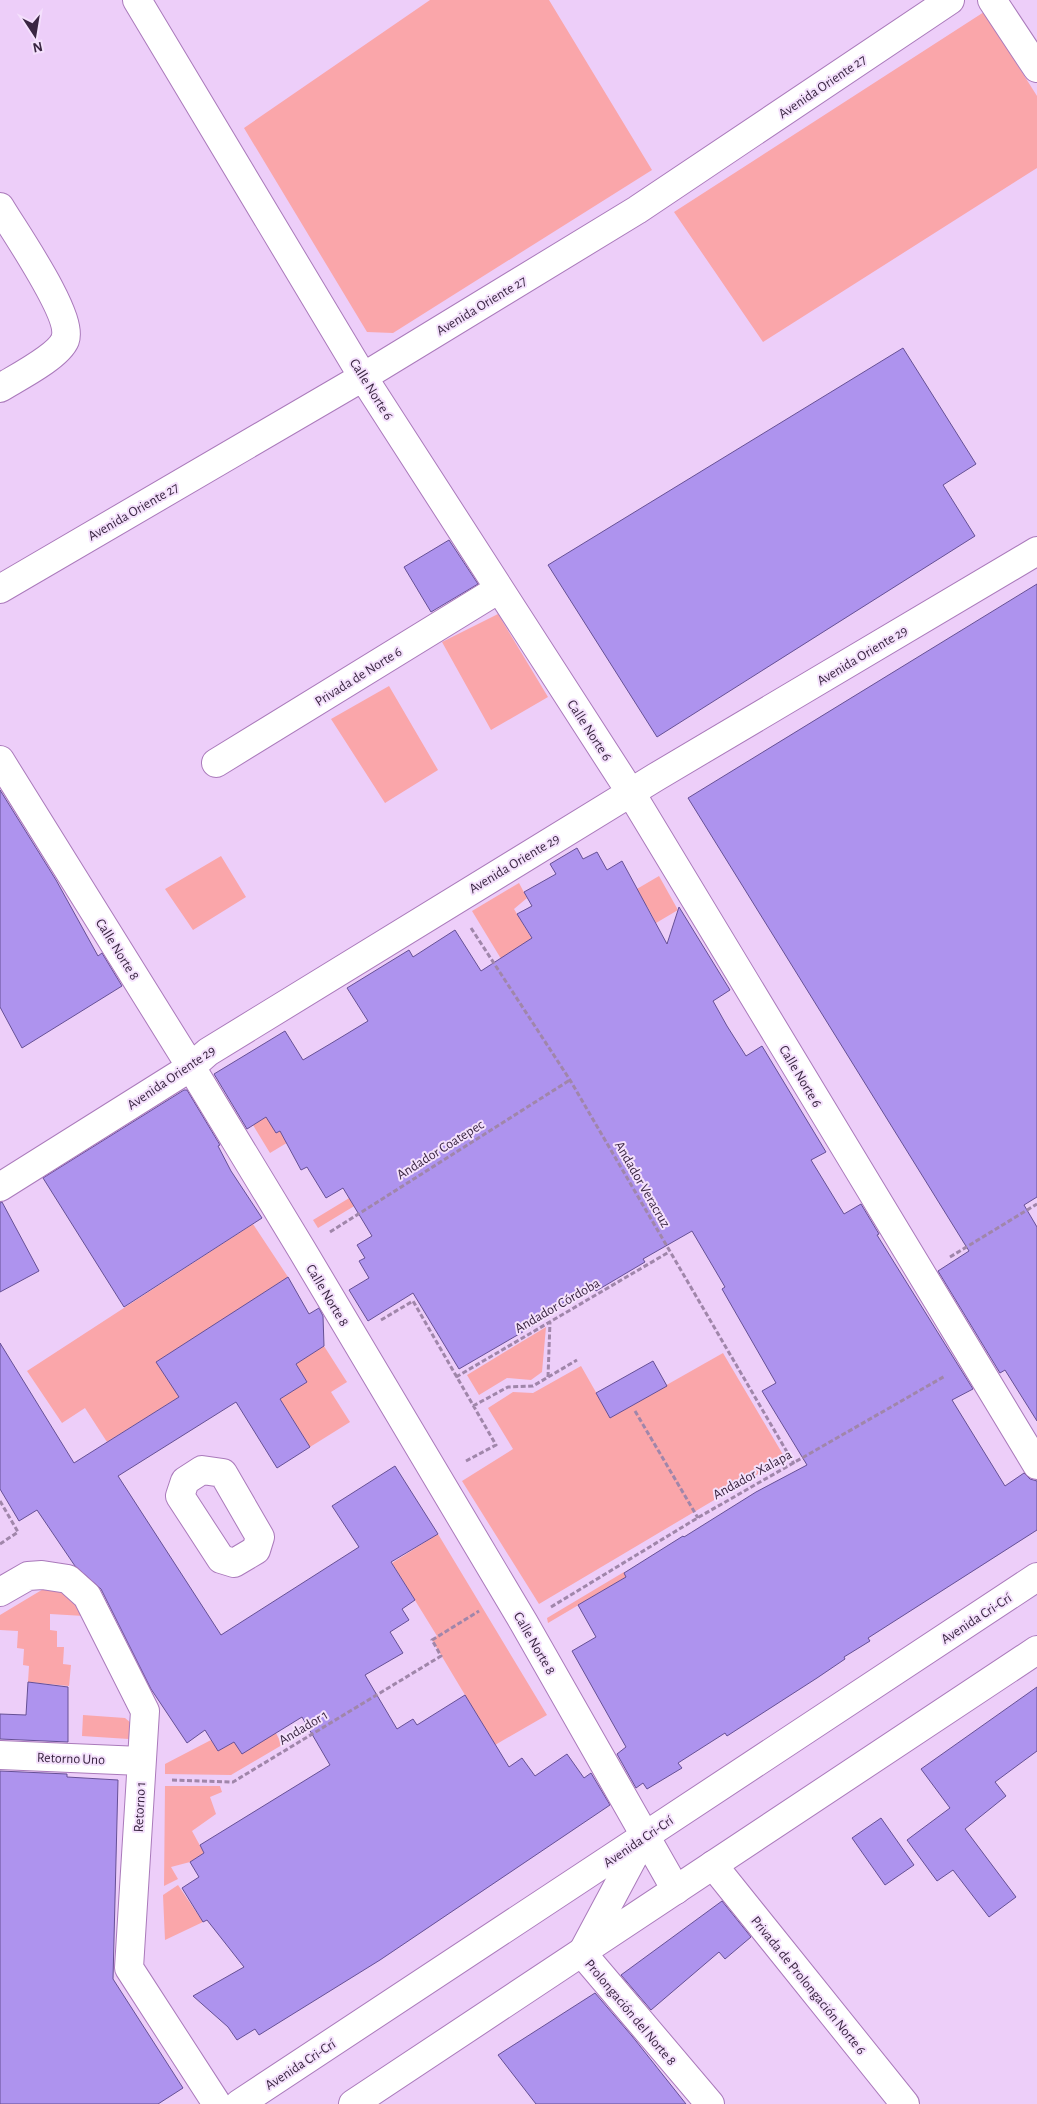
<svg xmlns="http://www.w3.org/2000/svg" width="1037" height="2104" viewBox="0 0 1037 2104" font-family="'Alegreya Sans',sans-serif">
<rect width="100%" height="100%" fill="#edcef9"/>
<path fill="#faa6aa" d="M 430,0 L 549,0 L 652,170 L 393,333 L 367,332 L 244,128 Z
M 984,12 L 1037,96 L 1037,168 L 763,342 L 674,212 Z
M 498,614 L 548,697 L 491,730 L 442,642 Z
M 389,686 L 438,770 L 385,803 L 331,719 Z
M 221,856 L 246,897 L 193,930 L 165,889 Z
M 659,876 L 678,910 L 656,923 L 647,906 L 640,910 L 630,893 Z
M 519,883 L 527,898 L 514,909 L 538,949 L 506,967 L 472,911 Z
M 266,1117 L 288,1126 L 295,1138 L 270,1153 L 253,1125 Z
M 374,1183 L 379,1191 L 318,1228 L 313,1220 Z
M 253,1224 L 288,1277 L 157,1362 L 179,1397 L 107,1442 L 85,1408 L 62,1423 L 27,1371 Z
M 546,1327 L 542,1372 L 531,1380 L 507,1378 L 479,1395 L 467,1375 Z
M 324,1346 L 347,1382 L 331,1392 L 350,1422 L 310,1447 L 280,1399 L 307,1382 L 296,1364 Z
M 723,1353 L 785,1458 L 539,1604 L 462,1481 L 513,1449 L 488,1408 L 513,1392 L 533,1393 L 581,1366 L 610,1417 Z
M 438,1534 L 547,1715 L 495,1745 L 432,1640 L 437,1636 L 392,1563 Z
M 624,1572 L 626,1577 L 548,1623 L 547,1618 Z
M 55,1582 L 83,1601 L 84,1616 L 50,1614 L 50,1630 L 57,1631 L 57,1647 L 64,1647 L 63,1664 L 71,1665 L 69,1686 L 28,1682 L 29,1666 L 23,1665 L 24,1649 L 17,1648 L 18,1631 L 0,1630 L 0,1615 Z
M 83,1715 L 125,1718 L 131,1723 L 129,1739 L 82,1736 Z
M 276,1733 L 282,1745 L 231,1775 L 165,1774 L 165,1764 L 211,1740 L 218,1751 L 234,1742 Z
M 165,1786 L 220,1786 L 222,1792 L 210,1797 L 216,1814 L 192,1831 L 204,1853 L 190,1862 L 171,1867 L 178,1879 L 164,1886 Z
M 178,1885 L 203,1922 L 165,1940 L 163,1895 Z"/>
<path fill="#ae93ee" stroke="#665095" d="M 903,348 L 976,464 L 943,485 L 975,536 L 657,737 L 548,565 Z
M 449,540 L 478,584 L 431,612 L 404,567 Z
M 1037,584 L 1037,1197 L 1024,1205 L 1037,1227 L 1037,1421 L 1005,1370 L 1000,1373 L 938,1271 L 969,1251 L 688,798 Z
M 0,790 L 56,880 L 98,956 L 102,953 L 122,986 L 22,1048 L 0,1007 Z
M 577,848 L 583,859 L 597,852 L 607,870 L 622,861 L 667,944 L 679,907 L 730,990 L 713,1001 L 727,1026 L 746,1056 L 762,1046 L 826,1152 L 811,1160 L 844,1214 L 861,1204 L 879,1234 L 877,1235 L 973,1389 L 952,1400 L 1005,1486 L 1024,1473 L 1030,1479 L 1037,1481 L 1037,1530 L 868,1638 L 870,1641 L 844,1657 L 845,1659 L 817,1678 L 727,1736 L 725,1733 L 678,1763 L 682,1768 L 647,1789 L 643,1783 L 636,1788 L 617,1754 L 626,1747 L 572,1651 L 596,1637 L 578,1605 L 626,1577 L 624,1573 L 683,1536 L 684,1537 L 756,1492 L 807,1465 L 762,1391 L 776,1383 L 722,1289 L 725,1287 L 692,1231 L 643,1259 L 645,1262 L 596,1291 L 592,1285 L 531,1323 L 533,1326 L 459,1369 L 413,1293 L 368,1321 L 349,1290 L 369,1278 L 359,1261 L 365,1258 L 357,1245 L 372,1236 L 343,1188 L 326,1198 L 307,1167 L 301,1170 L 280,1131 L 276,1133 L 266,1117 L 247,1129 L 214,1074 L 285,1031 L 303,1060 L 330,1044 L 368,1021 L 347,988 L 409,950 L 413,957 L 455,930 L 481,971 L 532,938 L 517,914 L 532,906 L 524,892 L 556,874 L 550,864 Z
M 184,1090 L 187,1090 L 220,1145 L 218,1146 L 231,1171 L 262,1218 L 124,1307 L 43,1178 Z
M 2,1202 L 39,1271 L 0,1292 L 0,1203 Z
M 288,1277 L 309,1314 L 319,1308 L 323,1316 L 324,1346 L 296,1364 L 307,1382 L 280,1399 L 310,1447 L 277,1468 L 236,1402 L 118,1476 L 221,1635 L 359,1547 L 332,1506 L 395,1466 L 438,1534 L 391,1562 L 415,1600 L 402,1609 L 409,1620 L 390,1632 L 403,1653 L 365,1675 L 397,1729 L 413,1719 L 417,1725 L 465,1695 L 509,1767 L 522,1758 L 535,1776 L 567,1754 L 584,1778 L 591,1773 L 610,1805 L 380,1960 L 259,2035 L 255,2029 L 237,2040 L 228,2027 L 193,1996 L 244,1967 L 207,1920 L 203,1922 L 182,1888 L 199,1877 L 190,1862 L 204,1853 L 200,1845 L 330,1765 L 302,1717 L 242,1754 L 234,1742 L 218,1751 L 205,1730 L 187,1743 L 151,1689 L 101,1589 L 75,1566 L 37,1510 L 19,1521 L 0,1489 L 0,1343 L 74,1463 L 179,1397 L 156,1362 Z
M 653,1361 L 667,1386 L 610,1418 L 596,1393 Z
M 28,1682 L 68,1687 L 68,1742 L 0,1739 L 0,1714 L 26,1715 Z
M 1037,1687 L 1037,1751 L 995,1782 L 1006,1796 L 965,1829 L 1016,1897 L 989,1917 L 953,1870 L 937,1881 L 907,1840 L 950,1808 L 921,1769 Z
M 0,1771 L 67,1774 L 67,1777 L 118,1780 L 113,1979 L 183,2088 L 158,2104 L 0,2104 Z
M 881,1818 L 914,1865 L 885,1885 L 852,1838 Z
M 722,1901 L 751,1937 L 725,1959 L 719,1952 L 651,2010 L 621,1975 Z
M 595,1993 L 632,2036 L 686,2104 L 536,2104 L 498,2055 Z"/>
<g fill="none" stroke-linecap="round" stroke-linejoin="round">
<g stroke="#aa7abb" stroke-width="30">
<path id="minor" d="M 137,0 L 363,377 L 631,793 L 1037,1465
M 992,0 L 1037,68
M 0,207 C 14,231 74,316 65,340 C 58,357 16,378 0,388
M 0,589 L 363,377 L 637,210 L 950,0
M 0,760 L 191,1067 L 302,1250 L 524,1623 L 676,1890
M 216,763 L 499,589
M 0,1187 L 191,1067 L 208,1052 L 656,777 L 1037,551
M 202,1470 L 223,1473 L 260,1537 L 256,1550 L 234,1563 L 221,1559 L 180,1496 L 185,1481 Z
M 0,1592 L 28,1576 L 42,1575 L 68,1579 L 87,1596 L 145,1711 L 129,1968 L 217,2104
M 0,1755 L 141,1761
M 644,1837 L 582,1953 L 710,2104
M 713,1865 L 905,2104"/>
</g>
<g stroke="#aa7abb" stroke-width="30">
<path id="major" d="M 239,2104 L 1037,1577
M 353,2104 L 1037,1650"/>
</g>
<path stroke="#a086aa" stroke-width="3" stroke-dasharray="5 2.5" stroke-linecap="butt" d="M 471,928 L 570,1080 L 794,1464
M 330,1232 L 570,1080
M 950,1257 L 1037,1204
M 381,1320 L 413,1301 L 496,1445 L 466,1461
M 456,1377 L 669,1252
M 548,1377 L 550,1322
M 473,1406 L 508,1387 L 533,1386 L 577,1360
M 635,1411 L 698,1518
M 0,1501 L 18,1532 L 0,1544
M 551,1607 L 699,1517 L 945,1376
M 172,1780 L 233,1782 L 441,1656 L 432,1640 L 479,1611"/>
<use href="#minor" stroke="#fff" stroke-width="28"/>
<use href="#major" stroke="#fff" stroke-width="28"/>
</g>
<g text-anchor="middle" stroke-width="4" stroke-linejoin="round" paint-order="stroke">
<g font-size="14" fill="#3a2642" stroke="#f4e0fc">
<text transform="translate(822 86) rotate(-34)" y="5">Avenida Oriente 27</text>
<text transform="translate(481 305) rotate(-31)" y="5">Avenida Oriente 27</text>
<text transform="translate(372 389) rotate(58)" y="5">Calle Norte 6</text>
<text transform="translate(133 511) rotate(-30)" y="5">Avenida Oriente 27</text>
<text transform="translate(862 655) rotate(-31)" y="5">Avenida Oriente 29</text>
<text transform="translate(358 676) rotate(-32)" y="5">Privada de Norte 6</text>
<text transform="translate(590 730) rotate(57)" y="5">Calle Norte 6</text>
<text transform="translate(514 863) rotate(-31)" y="5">Avenida Oriente 29</text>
<text transform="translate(118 949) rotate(58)" y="5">Calle Norte 8</text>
<text transform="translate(801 1076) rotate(59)" y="5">Calle Norte 6</text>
<text transform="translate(171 1077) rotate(-34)" y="5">Avenida Oriente 29</text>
<text transform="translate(440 1149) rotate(-32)" y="5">Andador Coatepec</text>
<text transform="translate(643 1184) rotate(60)" y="5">Andador Veracruz</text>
<text transform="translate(328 1295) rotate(59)" y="5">Calle Norte 8</text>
<text transform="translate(557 1305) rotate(-30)" y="5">Andador Córdoba</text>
<text transform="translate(752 1474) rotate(-29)" y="5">Andador Xalapa</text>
<text transform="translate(976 1618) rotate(-33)" y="5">Avenida Cri-Crí</text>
<text transform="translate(535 1643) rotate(60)" y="5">Calle Norte 8</text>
<text transform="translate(303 1727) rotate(-31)" y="5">Andador 1</text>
<text transform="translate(71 1758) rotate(2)" y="5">Retorno Uno</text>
<text transform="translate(139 1807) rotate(-87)" y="5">Retorno 1</text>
<text transform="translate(638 1841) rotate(-34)" y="5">Avenida Cri-Crí</text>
<text transform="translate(809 1985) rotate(51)" y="5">Privada de Prolongación Norte 6</text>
<text transform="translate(631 2012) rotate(50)" y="5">Prolongación del Norte 8</text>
<text transform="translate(300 2064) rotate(-33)" y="5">Avenida Cri-Crí</text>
</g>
</g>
<g transform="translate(35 35) rotate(168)" stroke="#f4e0fc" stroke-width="4" paint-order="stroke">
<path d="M0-4L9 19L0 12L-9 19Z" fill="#3a2642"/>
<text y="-8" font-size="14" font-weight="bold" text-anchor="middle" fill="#3a2642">N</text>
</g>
</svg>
